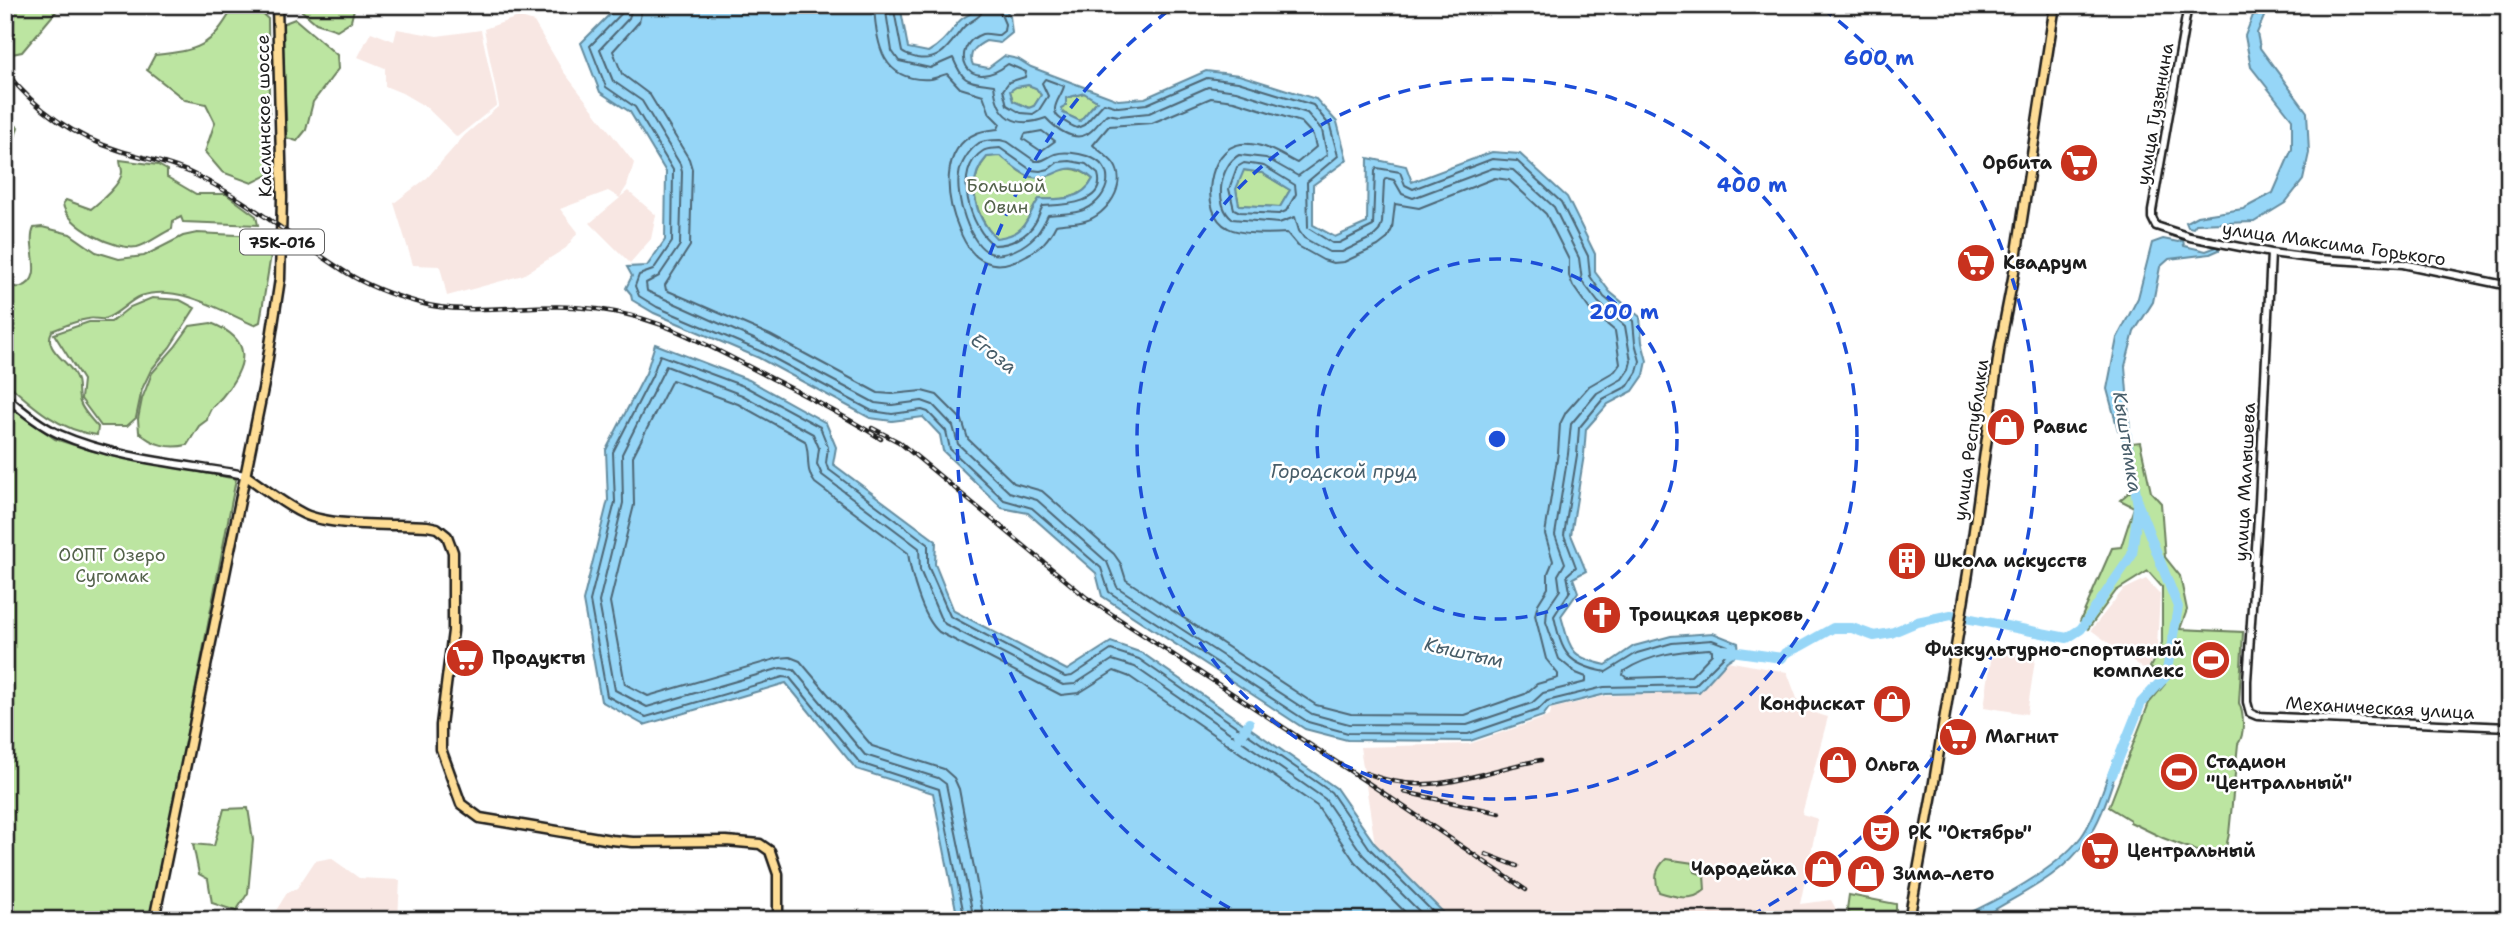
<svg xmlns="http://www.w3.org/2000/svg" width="2514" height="925" viewBox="0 0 2514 925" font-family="'Shantell Sans',sans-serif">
<rect width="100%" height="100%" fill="#fff"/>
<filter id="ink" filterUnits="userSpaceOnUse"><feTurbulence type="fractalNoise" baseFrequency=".0143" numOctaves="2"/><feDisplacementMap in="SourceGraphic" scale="14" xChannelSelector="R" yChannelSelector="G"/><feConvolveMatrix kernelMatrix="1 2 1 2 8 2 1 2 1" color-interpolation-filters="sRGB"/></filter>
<g filter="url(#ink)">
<path fill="#f8e7e3" d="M 518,17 L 534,22 L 563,71 L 634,163 L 627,186 L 620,197 L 628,191 L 656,215 L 651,239 L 630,263 L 590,223 L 620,198 L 608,191 L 560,209 L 578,232 L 566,248 L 523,275 L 447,296 L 440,266 L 413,265 L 394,203 L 427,178 L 465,135 L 499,106 L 484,29 Z
M 397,29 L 437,36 L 481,30 L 497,105 L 457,137 L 426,107 L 402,93 L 385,86 L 385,68 L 358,57 L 371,32 L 394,41 Z
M 2146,579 L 2160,594 L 2157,646 L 2147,671 L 2091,630 L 2123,590 Z
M 1993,647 L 2036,653 L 2027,714 L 1984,707 Z
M 1727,661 L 1787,672 L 1801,709 L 1828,717 L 1802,814 L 1818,819 L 1800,904 L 1831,900 L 1842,920 L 1451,920 L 1375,844 L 1360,747 L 1469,744 L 1550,716 L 1551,709 L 1605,696 L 1699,692 Z
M 331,858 L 359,878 L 400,880 L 398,920 L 270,920 L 287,893 L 297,888 L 315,861 Z"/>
<path fill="#bce5a1" stroke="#6c805e" stroke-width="2" d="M 295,5 L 355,5 L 351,21 L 337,30 L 316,23 Z
M 7,7 L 59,8 L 22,52 L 7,55 Z
M 233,8 L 257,9 L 268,19 L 270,174 L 252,183 L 222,172 L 205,152 L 215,122 L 206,104 L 185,100 L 147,70 L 155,55 C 199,50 210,48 233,8 Z
M 295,19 L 337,55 L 338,69 L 313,102 L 306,130 L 297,141 L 287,138 L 282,24 Z
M 1028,85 L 1036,88 L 1041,95 L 1034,106 L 1029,108 L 1013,101 L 1010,91 L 1015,87 Z
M 1084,93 L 1097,101 L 1080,121 L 1063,113 L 1061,108 L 1066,105 L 1066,98 Z
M 5,117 L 18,127 L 12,147 L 5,186 Z
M 1000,155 C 1008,161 1017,171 1026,175 C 1050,186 1062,153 1093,179 C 1083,200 1060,200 1039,199 C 1024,221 1028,234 996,239 C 975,216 965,182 987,157 Z
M 120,160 L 158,165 L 167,170 L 167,177 L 196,194 L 226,194 L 256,216 L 258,225 L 183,222 L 181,217 L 173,221 L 172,229 C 160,234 149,244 137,247 C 116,251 66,226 63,204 L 66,200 L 91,209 C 100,202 122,183 122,172 C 122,168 120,164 120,160 Z
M 1243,170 L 1262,173 L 1290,190 L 1280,207 L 1239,205 L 1236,189 Z
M 42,227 L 70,234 L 96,252 L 119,259 L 144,256 L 183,236 L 197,233 L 258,236 L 271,246 L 271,255 L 260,322 L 254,325 C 221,311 178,283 141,296 C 128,301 118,315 104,319 C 99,320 93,317 88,319 C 75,321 64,326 52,331 C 43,348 65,359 73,372 C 80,382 77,389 79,399 C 81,409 91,419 98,427 L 97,435 C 60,431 32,406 5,381 L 5,285 C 11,287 15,288 21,287 C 47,279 25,246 34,228 Z
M 152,298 L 180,300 L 195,308 L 170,347 L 151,370 L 142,389 L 136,418 L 127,426 L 101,426 L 81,399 L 83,380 L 54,334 L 89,322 L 111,322 L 130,307 Z
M 211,323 C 254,340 248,365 222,397 C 215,405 208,409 207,420 L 199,426 L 187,445 C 170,449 152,445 139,432 L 138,419 L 142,399 L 152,373 L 175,347 L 190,326 Z
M 5,402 L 55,439 L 93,451 L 236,479 L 151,920 L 5,920 Z
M 2140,442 L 2151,492 L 2161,503 L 2165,557 L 2180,576 L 2187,610 L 2180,629 L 2243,632 L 2239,703 C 2244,714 2245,734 2238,744 L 2229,834 L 2226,847 L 2218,859 L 2163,838 L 2130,822 L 2130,820 L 2109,807 L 2149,703 L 2165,684 L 2150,667 L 2162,644 L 2162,587 L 2148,571 L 2116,591 L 2088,629 L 2080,621 L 2112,548 L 2121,547 L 2134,507 L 2120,500 L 2139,484 L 2131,443 Z
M 248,808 L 253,840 L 248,893 L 236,911 L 212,903 L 208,879 L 199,874 L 193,844 L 214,846 L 224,809 Z
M 1666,859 L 1693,863 L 1695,872 L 1704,875 L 1705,890 C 1692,902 1675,897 1659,892 C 1654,879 1655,869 1666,859 Z
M 1849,895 L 1896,904 L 1896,920 L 1851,920 L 1847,909 Z"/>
<path fill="#96d6f7" stroke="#658c9f" stroke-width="2" fill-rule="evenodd" d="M 619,5 L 900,5 L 908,48 L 928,52 C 941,45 948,35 957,24 C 962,16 970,17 979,5 L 1002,5 L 1010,16 L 1012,33 L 1000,43 L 986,41 C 976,46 967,53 973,65 L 988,68 L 1004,56 L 1018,59 L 1031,67 L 1118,100 L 1145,98 L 1206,71 L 1239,75 L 1316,99 L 1337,122 L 1347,160 L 1313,185 L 1313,225 L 1335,237 L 1367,223 L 1368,158 L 1406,166 L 1412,182 L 1492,152 L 1520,154 L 1567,197 L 1595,254 L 1595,272 L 1610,292 L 1640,317 L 1642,342 L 1647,361 L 1644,375 L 1633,391 L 1608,404 L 1586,429 L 1584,455 L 1571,535 L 1586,571 L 1573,578 L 1578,592 L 1561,616 C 1571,650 1569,657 1606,665 L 1634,646 L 1671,636 L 1713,633 L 1738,643 L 1739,653 L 1727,661 L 1699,692 L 1606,694 L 1549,708 L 1543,716 L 1470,741 L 1347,740 L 1305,729 L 1102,596 L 1096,573 L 1028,513 L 1002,508 L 943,451 L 940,435 L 923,417 L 892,421 L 870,418 L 759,358 L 654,313 L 632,300 L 631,294 L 626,288 L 632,276 L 627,267 L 647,266 L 665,240 L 666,172 L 630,112 L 600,92 L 581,43 ZM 1028,85 L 1036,88 L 1041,95 L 1034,106 L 1029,108 L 1013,101 L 1010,91 L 1016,87 ZM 1084,93 L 1097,101 L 1080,121 L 1063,113 L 1061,108 L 1066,105 L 1066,98 ZM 1000,156 C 1009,162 1021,175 1032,177 C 1057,182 1065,154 1093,179 C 1083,200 1060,200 1039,199 C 1024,221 1028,234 996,238 C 974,216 965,181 987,157 ZM 1244,170 L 1262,173 L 1290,190 L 1280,207 L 1239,205 L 1236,189 Z
M 2257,5 L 2269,5 L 2257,33 L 2260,48 L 2307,112 L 2309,153 L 2303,180 L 2285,203 L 2254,222 L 2196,224 L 2193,228 L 2188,227 L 2186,222 L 2197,216 L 2243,209 L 2273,193 L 2292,149 L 2292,119 L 2251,67 L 2245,36 Z
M 2163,239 L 2178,242 L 2183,240 L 2184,246 L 2206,251 L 2219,246 L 2219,250 L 2210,254 L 2169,259 L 2160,267 L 2153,302 L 2134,332 L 2125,366 L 2130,431 L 2118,430 L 2107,389 L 2117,338 L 2138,298 L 2152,243 Z
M 655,344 L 749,380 L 826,423 L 836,447 L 833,464 L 936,541 L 935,564 L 954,611 L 1067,670 L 1111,642 L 1142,653 L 1336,788 L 1375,844 L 1451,920 L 958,920 L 933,793 L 856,769 L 786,683 L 644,725 L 601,701 L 583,601 L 608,500 L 606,450 L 646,373 Z
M 2113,762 L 2118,766 C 2109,792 2102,819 2086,841 C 2063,875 2020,894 1986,915 L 1975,920 L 1954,920 C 1994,902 2054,872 2081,837 C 2094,820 2105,783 2113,762 Z"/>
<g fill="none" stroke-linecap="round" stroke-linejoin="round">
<path stroke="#4d6674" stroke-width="2" d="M 624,5 L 623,12 L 590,46 L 606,87 L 635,107 L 673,170 L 672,242 L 653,270 L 639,275 L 635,286 L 639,296 L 657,307 L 762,352 L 872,411 L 892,414 L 922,410 L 928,412 L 946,431 L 950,449 L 1004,500 L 1032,508 L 1101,568 L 1109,592 L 1308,722 L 1348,733 L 1468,734 L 1538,710 L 1547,701 L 1604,687 L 1695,685 L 1729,651 L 1728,646 L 1712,640 L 1672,643 L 1637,653 L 1606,672 C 1567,665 1562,653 1554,616 L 1570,591 L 1567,575 L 1576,567 L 1564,535 L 1577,455 L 1579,428 L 1603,399 L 1628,386 L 1637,372 L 1640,361 L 1635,343 L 1633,321 L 1604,297 L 1590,276 L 1588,256 L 1561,202 L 1517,161 L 1492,159 L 1413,189 L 1405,185 L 1400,172 L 1377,168 L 1375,171 L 1373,226 L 1339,243 L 1332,243 L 1308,228 L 1307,182 L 1338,156 L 1330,126 L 1313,105 L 1238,82 L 1207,78 L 1147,104 L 1118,107 L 1104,103 L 1084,125 L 1077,128 C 1071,126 1067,123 1062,120 C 1046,110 1062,97 1064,86 L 1045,79 L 1042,83 L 1048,96 L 1039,110 L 1033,114 L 1021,113 L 1007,105 L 1003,90 L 1009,82 L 1025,77 L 1026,72 L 1008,64 C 965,97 948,46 982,34 C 987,33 994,35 999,35 L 1004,31 L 1005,24 L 997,5
M 633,5 L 629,18 L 600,49 L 613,81 L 642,101 L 680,164 L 682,172 L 680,245 L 659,276 L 646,283 L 647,291 L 765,344 L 875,403 L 892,405 L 922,401 L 933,405 L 953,426 L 958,444 L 1009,492 L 1037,500 L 1107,562 L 1117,587 L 1312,714 L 1349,724 L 1467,725 L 1532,703 L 1543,693 L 1586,682 L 1586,677 L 1576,673 L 1559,659 L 1546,622 L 1547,609 L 1560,590 L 1558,575 L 1565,563 L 1555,535 L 1568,454 L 1571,424 L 1597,393 L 1622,379 L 1629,369 L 1631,361 L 1625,326 L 1598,302 L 1582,281 L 1579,258 L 1554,207 L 1513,170 L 1493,168 L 1413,198 L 1402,194 L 1394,180 L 1386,178 L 1384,181 L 1382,223 L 1379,231 L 1373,237 L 1342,252 L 1329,252 L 1304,238 L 1299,231 L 1295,217 L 1279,223 L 1232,219 C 1214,205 1219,166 1239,155 L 1266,158 L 1298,176 L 1327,155 L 1322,130 L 1307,113 L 1236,91 L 1208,87 L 1149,113 L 1119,116 L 1107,114 C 1100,120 1095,130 1087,134 C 1073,142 1055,128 1046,118 C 1016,129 997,118 994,85 C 967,81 964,84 953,58 L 930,68 L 899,61 L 892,51 L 885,5
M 643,5 L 639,22 L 613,51 L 622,74 L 650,95 L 689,159 L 692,169 L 690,246 L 665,285 L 666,290 L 770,335 L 878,393 L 892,394 L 922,391 L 937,395 L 962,420 L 968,439 L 1014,483 L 1042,491 L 1114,554 L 1121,564 L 1126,580 L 1316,705 L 1351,714 L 1465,715 L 1525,694 L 1537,684 L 1558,678 L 1558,674 L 1546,659 L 1535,615 L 1538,604 L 1548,588 L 1548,573 L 1553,561 L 1545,534 L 1558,453 L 1560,424 L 1566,412 L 1589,386 L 1615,371 L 1620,364 L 1615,331 L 1590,310 L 1573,286 L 1569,276 L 1569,260 L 1546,214 L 1509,180 L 1495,178 L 1419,208 L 1395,204 L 1392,229 L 1387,239 L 1378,246 L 1344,262 L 1333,263 L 1323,260 L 1298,246 L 1287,233 C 1273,234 1240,235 1228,228 C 1198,213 1208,148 1241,144 C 1263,142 1279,154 1297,163 L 1316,147 L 1313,135 L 1301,122 L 1234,101 L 1211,98 L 1152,123 L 1109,126 L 1093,145 C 1099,151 1108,156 1114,164 C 1128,185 1107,215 1085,221 C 1075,224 1065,223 1056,225 C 1049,239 1041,248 1027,255 C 1015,262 1000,268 986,262 C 972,257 964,242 959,229 C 946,199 939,149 977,133 C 983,130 991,130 998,129 L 1000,124 L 990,114 L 983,95 L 960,88 L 947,74 C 942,75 936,78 931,79 C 882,83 876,44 874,5
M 893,5 L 902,52 C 907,56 911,56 917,58 C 941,62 949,45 962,29 C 970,19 982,20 984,5
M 1042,131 L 1055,141 L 1041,151 L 1023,139 L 1025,134 Z
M 1000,140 L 1008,142 L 1035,161 C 1045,162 1047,157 1055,154 C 1064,151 1078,153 1087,156 C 1118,166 1110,197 1086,209 C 1076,215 1060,213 1048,215 C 1041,230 1036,238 1021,247 C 1012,252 1000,257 990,253 C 969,244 955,196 959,175 C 960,164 969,150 979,143 C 985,140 993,140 1000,140 Z
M 1000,148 L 1031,170 L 1040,171 L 1049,169 L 1058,162 L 1070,161 L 1086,164 L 1098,174 C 1107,205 1061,205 1043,206 C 1039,212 1039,217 1035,223 C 1027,237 1010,245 994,245 C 970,229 952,170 983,151 C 987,148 995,149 1000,148 Z
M 1244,163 L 1264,166 L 1295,185 L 1296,194 L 1286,211 L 1279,214 L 1240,212 L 1234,209 L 1229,189 L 1237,167 Z
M 1709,649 L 1712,650 L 1712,654 L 1691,676 L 1627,678 L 1623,675 L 1624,671 C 1650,654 1679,651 1709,649 Z
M 965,920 L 939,789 L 860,763 L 790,678 L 783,677 L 646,717 L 607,696 L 590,601 L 615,502 L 613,452 L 652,376 L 660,355 L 746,387 L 820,427 L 828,447 L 826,463 L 828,469 L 928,544 L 928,566 L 950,616 L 1065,677 L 1072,676 L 1111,650 L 1139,659 L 1331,792 L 1370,849 L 1441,920
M 974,920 L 946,784 L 938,778 L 865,755 L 794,670 L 781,668 L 647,707 L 615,690 L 599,602 L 623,503 L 622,454 L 666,366 L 742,395 L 813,434 L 819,448 L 817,464 L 822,475 L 919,548 L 920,570 L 940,617 L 945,624 L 1063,685 L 1075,684 L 1112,660 L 1135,667 L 1325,799 L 1363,855 L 1428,920
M 984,920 L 959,789 L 954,778 L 944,769 L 872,746 L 800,661 L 790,657 L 779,658 L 648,696 L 625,684 L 610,602 L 634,505 L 633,456 L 672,380 L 738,404 L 805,441 C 811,456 804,469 815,483 L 908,553 C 911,575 922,617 939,632 L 1061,695 L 1079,693 L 1114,671 L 1130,677 L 1317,806 L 1355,862 L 1413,920"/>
<path stroke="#96d6f7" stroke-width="10" d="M 1724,650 L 1782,658 L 1785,653 L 1801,646 L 1833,628 L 1852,628 L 1874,636 L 1891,633 L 1917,622 L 1951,615 L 2067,638 L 2081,629 L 2132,555 L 2138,506 L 2124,419
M 1239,738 L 1249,723
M 2112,775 L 2141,703 L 2166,676 L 2178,607 L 2139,507"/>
<g stroke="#1c1c1c" stroke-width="11">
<path id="minor" d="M 2188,5 L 2152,211 L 2152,218 L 2156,226 L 2190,237 L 2271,253 L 2318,259 L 2403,264 L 2509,286
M 2271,253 L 2259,503 L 2247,681 L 2247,702 L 2250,713 L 2257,716 L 2509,727
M 5,396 C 21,410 39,425 59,434 C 116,459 184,464 245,475"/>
</g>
<g stroke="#1c1c1c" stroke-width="13">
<path id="major" d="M 245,475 C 265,489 283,504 304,514 C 332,527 395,524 427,526 L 437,528 L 447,536 L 453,552 L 453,631 L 441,725 L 441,749 L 461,804 L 480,818 L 611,840 L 633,842 L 726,841 L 760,844 L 770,851 L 778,874 L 778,920
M 154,920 L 264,384 L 280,279 L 282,197 L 277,5
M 1909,920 L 1933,788 L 1968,573 L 2000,345 L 2013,278 L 2055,5"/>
</g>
<use href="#minor" stroke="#fff" stroke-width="6"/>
<use href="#major" stroke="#fedd96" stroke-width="8"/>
<g stroke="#1c1c1c" stroke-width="4.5">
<path id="rail" d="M 5,71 C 35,109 74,137 121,151 C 144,158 169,163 191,173 C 248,199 294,240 347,273 C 369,287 395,296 420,303 C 465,316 525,304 573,307 C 652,311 697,340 765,375 C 804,395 844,415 881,439
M 872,428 L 899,442 L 1087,598 L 1382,792 L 1526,890
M 1366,773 C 1434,800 1476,771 1541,760
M 1404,792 L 1500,813
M 1486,854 L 1517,866"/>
</g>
<use href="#rail" stroke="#fff" stroke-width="2" stroke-dasharray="5" stroke-linecap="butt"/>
</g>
</g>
<g fill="none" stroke="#1d4ed8" stroke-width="3.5" stroke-dasharray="12 9">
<circle cx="1497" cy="439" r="180"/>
<circle cx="1497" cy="439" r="360"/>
<path d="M1248 918A540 540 0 0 1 1172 8M1822 8A540 540 0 0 1 1746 918"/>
</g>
<defs>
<g id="supermarket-disc" transform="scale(2.0125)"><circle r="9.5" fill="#c8321e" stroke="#fff"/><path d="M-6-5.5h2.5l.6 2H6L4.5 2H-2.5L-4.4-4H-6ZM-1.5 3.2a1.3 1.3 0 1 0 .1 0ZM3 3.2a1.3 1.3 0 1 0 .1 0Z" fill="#fff"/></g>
<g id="shop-disc" transform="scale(2.0125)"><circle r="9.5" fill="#c8321e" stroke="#fff"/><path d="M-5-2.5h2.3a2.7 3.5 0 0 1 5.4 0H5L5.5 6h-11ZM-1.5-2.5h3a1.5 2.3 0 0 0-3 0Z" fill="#fff"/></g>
<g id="building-disc" transform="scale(2.0125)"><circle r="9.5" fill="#c8321e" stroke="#fff"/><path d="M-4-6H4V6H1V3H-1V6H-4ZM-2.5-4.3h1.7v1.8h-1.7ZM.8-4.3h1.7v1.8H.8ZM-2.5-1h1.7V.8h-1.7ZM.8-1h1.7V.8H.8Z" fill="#fff"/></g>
<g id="church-disc" transform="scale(2.0125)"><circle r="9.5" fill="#c8321e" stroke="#fff"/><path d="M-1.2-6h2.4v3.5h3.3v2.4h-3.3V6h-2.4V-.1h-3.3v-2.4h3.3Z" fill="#fff"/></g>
<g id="stadium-disc" transform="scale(2.0125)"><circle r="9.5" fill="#c8321e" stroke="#fff"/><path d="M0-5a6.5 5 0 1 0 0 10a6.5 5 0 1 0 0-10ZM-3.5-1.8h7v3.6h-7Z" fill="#fff"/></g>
<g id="theatre-disc" transform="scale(2.0125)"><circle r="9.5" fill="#c8321e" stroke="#fff"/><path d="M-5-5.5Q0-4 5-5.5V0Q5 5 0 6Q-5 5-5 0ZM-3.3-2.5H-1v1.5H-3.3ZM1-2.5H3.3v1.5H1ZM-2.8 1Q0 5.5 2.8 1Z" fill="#fff"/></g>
</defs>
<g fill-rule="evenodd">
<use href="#supermarket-disc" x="2079" y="163"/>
<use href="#supermarket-disc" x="1976" y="263"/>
<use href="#shop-disc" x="2006" y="427"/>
<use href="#building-disc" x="1907" y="561"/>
<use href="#church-disc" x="1602" y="615"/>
<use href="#supermarket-disc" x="465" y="658"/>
<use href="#stadium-disc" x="2211" y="660"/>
<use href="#shop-disc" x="1892" y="704"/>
<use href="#supermarket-disc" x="1958" y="737"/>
<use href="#shop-disc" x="1838" y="765"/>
<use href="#stadium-disc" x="2179" y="772"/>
<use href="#theatre-disc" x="1881" y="833"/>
<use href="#supermarket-disc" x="2100" y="851"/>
<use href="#shop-disc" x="1823" y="869"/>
<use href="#shop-disc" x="1866" y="874"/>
</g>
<g text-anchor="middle" stroke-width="5" stroke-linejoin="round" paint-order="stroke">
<rect fill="#fff" stroke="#606060" stroke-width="2" x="240" y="229.5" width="84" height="25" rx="5"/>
<g font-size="16" font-weight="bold" fill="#1c1c1c">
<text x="282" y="248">75К-016</text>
</g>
<g font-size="18" fill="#1c1c1c" stroke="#fff">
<text transform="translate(2155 114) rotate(-80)" y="6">улица Гузынина</text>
<text transform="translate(264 116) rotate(-91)" y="6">Каслинское шоссе</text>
<text transform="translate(2334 244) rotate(8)" y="6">улица Максима Горького</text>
<text transform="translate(1971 440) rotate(-82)" y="6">улица Республики</text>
<text transform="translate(2245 482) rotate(-87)" y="6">улица Малышева</text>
<text transform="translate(2380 708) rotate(3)" y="6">Механическая улица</text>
</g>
<g font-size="18" font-weight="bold" fill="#1c1c1c" stroke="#fff" text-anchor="start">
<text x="2052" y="169" text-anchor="end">Орбита</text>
<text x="2003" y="269">Квадрум</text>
<text x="2033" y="433">Равис</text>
<text x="1934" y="567">Школа искусств</text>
<text x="1629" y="621">Троицкая церковь</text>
<text x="2184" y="656" text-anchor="end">Физкультурно-спортивный<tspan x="2184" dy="21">комплекс</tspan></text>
<text x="492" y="664">Продукты</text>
<text x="1865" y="710" text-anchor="end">Конфискат</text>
<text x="1985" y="743">Магнит</text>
<text x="2206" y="768">Стадион<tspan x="2206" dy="21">"Центральный"</tspan></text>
<text x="1865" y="771">Ольга</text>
<text x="1908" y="839">РК "Октябрь"</text>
<text x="2127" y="857">Центральный</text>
<text x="1796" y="875" text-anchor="end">Чародейка</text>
<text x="1893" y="880">Зима-лето</text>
</g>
<g font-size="18" fill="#54624b" stroke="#fff">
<text x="1006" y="192">Большой<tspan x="1006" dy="21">Овин</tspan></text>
<text x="112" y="561">ООПТ Озеро<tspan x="112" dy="21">Сугомак</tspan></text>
</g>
<g font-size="19" font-style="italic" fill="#475d69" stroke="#fff">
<text transform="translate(994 353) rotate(38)" y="7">Егоза</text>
<text transform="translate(2128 442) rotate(81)" y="7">Кыштымка</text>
<text x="1344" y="478">Городской пруд</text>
<text transform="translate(1464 652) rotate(13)" y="7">Кыштым</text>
</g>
</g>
<circle cx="1497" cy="439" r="10" fill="#1d4ed8" stroke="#fff" stroke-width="3.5"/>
<g font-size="21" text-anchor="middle" font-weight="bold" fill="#1d4ed8" stroke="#fff" stroke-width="5" stroke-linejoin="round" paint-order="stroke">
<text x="1879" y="65">600 m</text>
<text x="1752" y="192">400 m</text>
<text x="1624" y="319">200 m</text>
</g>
<rect width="2514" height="925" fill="none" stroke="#fff" stroke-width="28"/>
<rect x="14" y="14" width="2486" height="897" fill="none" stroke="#1c1c1c" stroke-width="2.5" filter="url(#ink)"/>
</svg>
